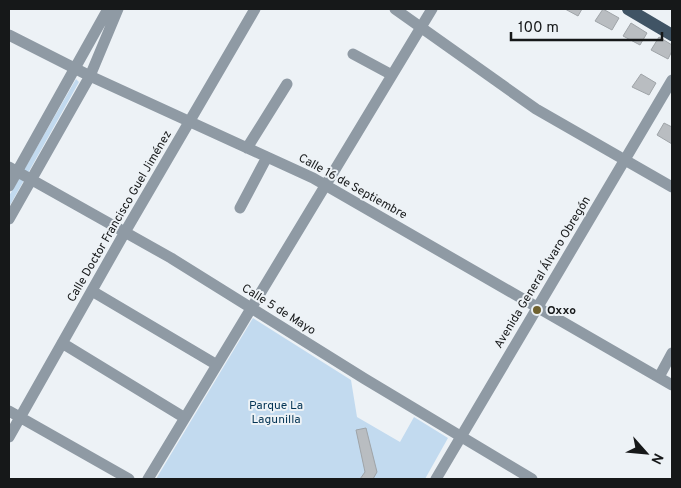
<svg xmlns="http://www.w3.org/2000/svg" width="681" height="488" viewBox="0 0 681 488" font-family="Overpass,sans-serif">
<rect width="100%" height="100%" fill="#edf2f6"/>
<path fill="#c2daef" d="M 76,79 L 79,82 L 9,207 L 9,196 Z
M 253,318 L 351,380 L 357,417 L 400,442 L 414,417 L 448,438 L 425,479 L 156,479 Z"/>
<path fill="#b9bdc1" stroke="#9fa4a8" d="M 565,9 L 582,9 L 578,16 Z
M 603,9 L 619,18 L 612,30 L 595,21 Z
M 631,23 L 647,33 L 640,45 L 623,36 Z
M 659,37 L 672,45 L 672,51 L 668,59 L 651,50 Z
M 641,74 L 656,83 L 649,95 L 632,87 Z
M 664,123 L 672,127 L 672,144 L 657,135 Z
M 366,428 L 377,472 L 373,479 L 360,479 L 365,472 L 356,430 Z"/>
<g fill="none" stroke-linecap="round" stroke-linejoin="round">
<path stroke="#8f9aa4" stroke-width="11" d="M 395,9 L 536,109 L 672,187
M 9,35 L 90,76 L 313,178 L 672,385
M 353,54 L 392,75
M 247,148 L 287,84
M 9,167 L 171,258 L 365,379 L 532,479
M 9,186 L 108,9
M 240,208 L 267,157
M 9,219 L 90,76 L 118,9
M 92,291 L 217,365
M 62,343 L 185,418
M 659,377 L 672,353
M 9,411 L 129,479
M 9,437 L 125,232 L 255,9
M 148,479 L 432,9
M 436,479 L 672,80"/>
<path stroke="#405465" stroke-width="12" d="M 628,9 L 672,35"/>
</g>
<circle fill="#70622f" stroke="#edf2f6" stroke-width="2" cx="537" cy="310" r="5"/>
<g text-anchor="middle" stroke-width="4" stroke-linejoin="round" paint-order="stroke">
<g font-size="12" fill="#161819" stroke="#edf2f6">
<text transform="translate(353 186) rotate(29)" y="4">Calle 16 de Septiembre</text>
<text transform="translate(119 216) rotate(-60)" y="4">Calle Doctor Francisco Guel Jiménez</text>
<text transform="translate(542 272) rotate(-59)" y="4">Avenida General Álvaro Obregón</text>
<text transform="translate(279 309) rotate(32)" y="4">Calle 5 de Mayo</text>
</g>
<g font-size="12" font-weight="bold" fill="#161819" stroke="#edf2f6" text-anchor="start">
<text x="547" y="314">Oxxo</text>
</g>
<g font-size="12" fill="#053555" stroke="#edf2f6">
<text x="276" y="409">Parque La<tspan x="276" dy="14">Lagunilla</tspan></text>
</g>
</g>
<rect width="681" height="488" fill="none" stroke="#161819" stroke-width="20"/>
<g transform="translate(646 453) rotate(117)" stroke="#edf2f6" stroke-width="4" paint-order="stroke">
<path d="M0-4L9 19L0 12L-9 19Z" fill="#161819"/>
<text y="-8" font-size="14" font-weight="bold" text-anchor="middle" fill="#161819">N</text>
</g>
<path d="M511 32v8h151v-8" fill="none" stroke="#161819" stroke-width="2.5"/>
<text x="518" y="32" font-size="15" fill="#161819" stroke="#edf2f6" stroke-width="4" paint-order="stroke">100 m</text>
</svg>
